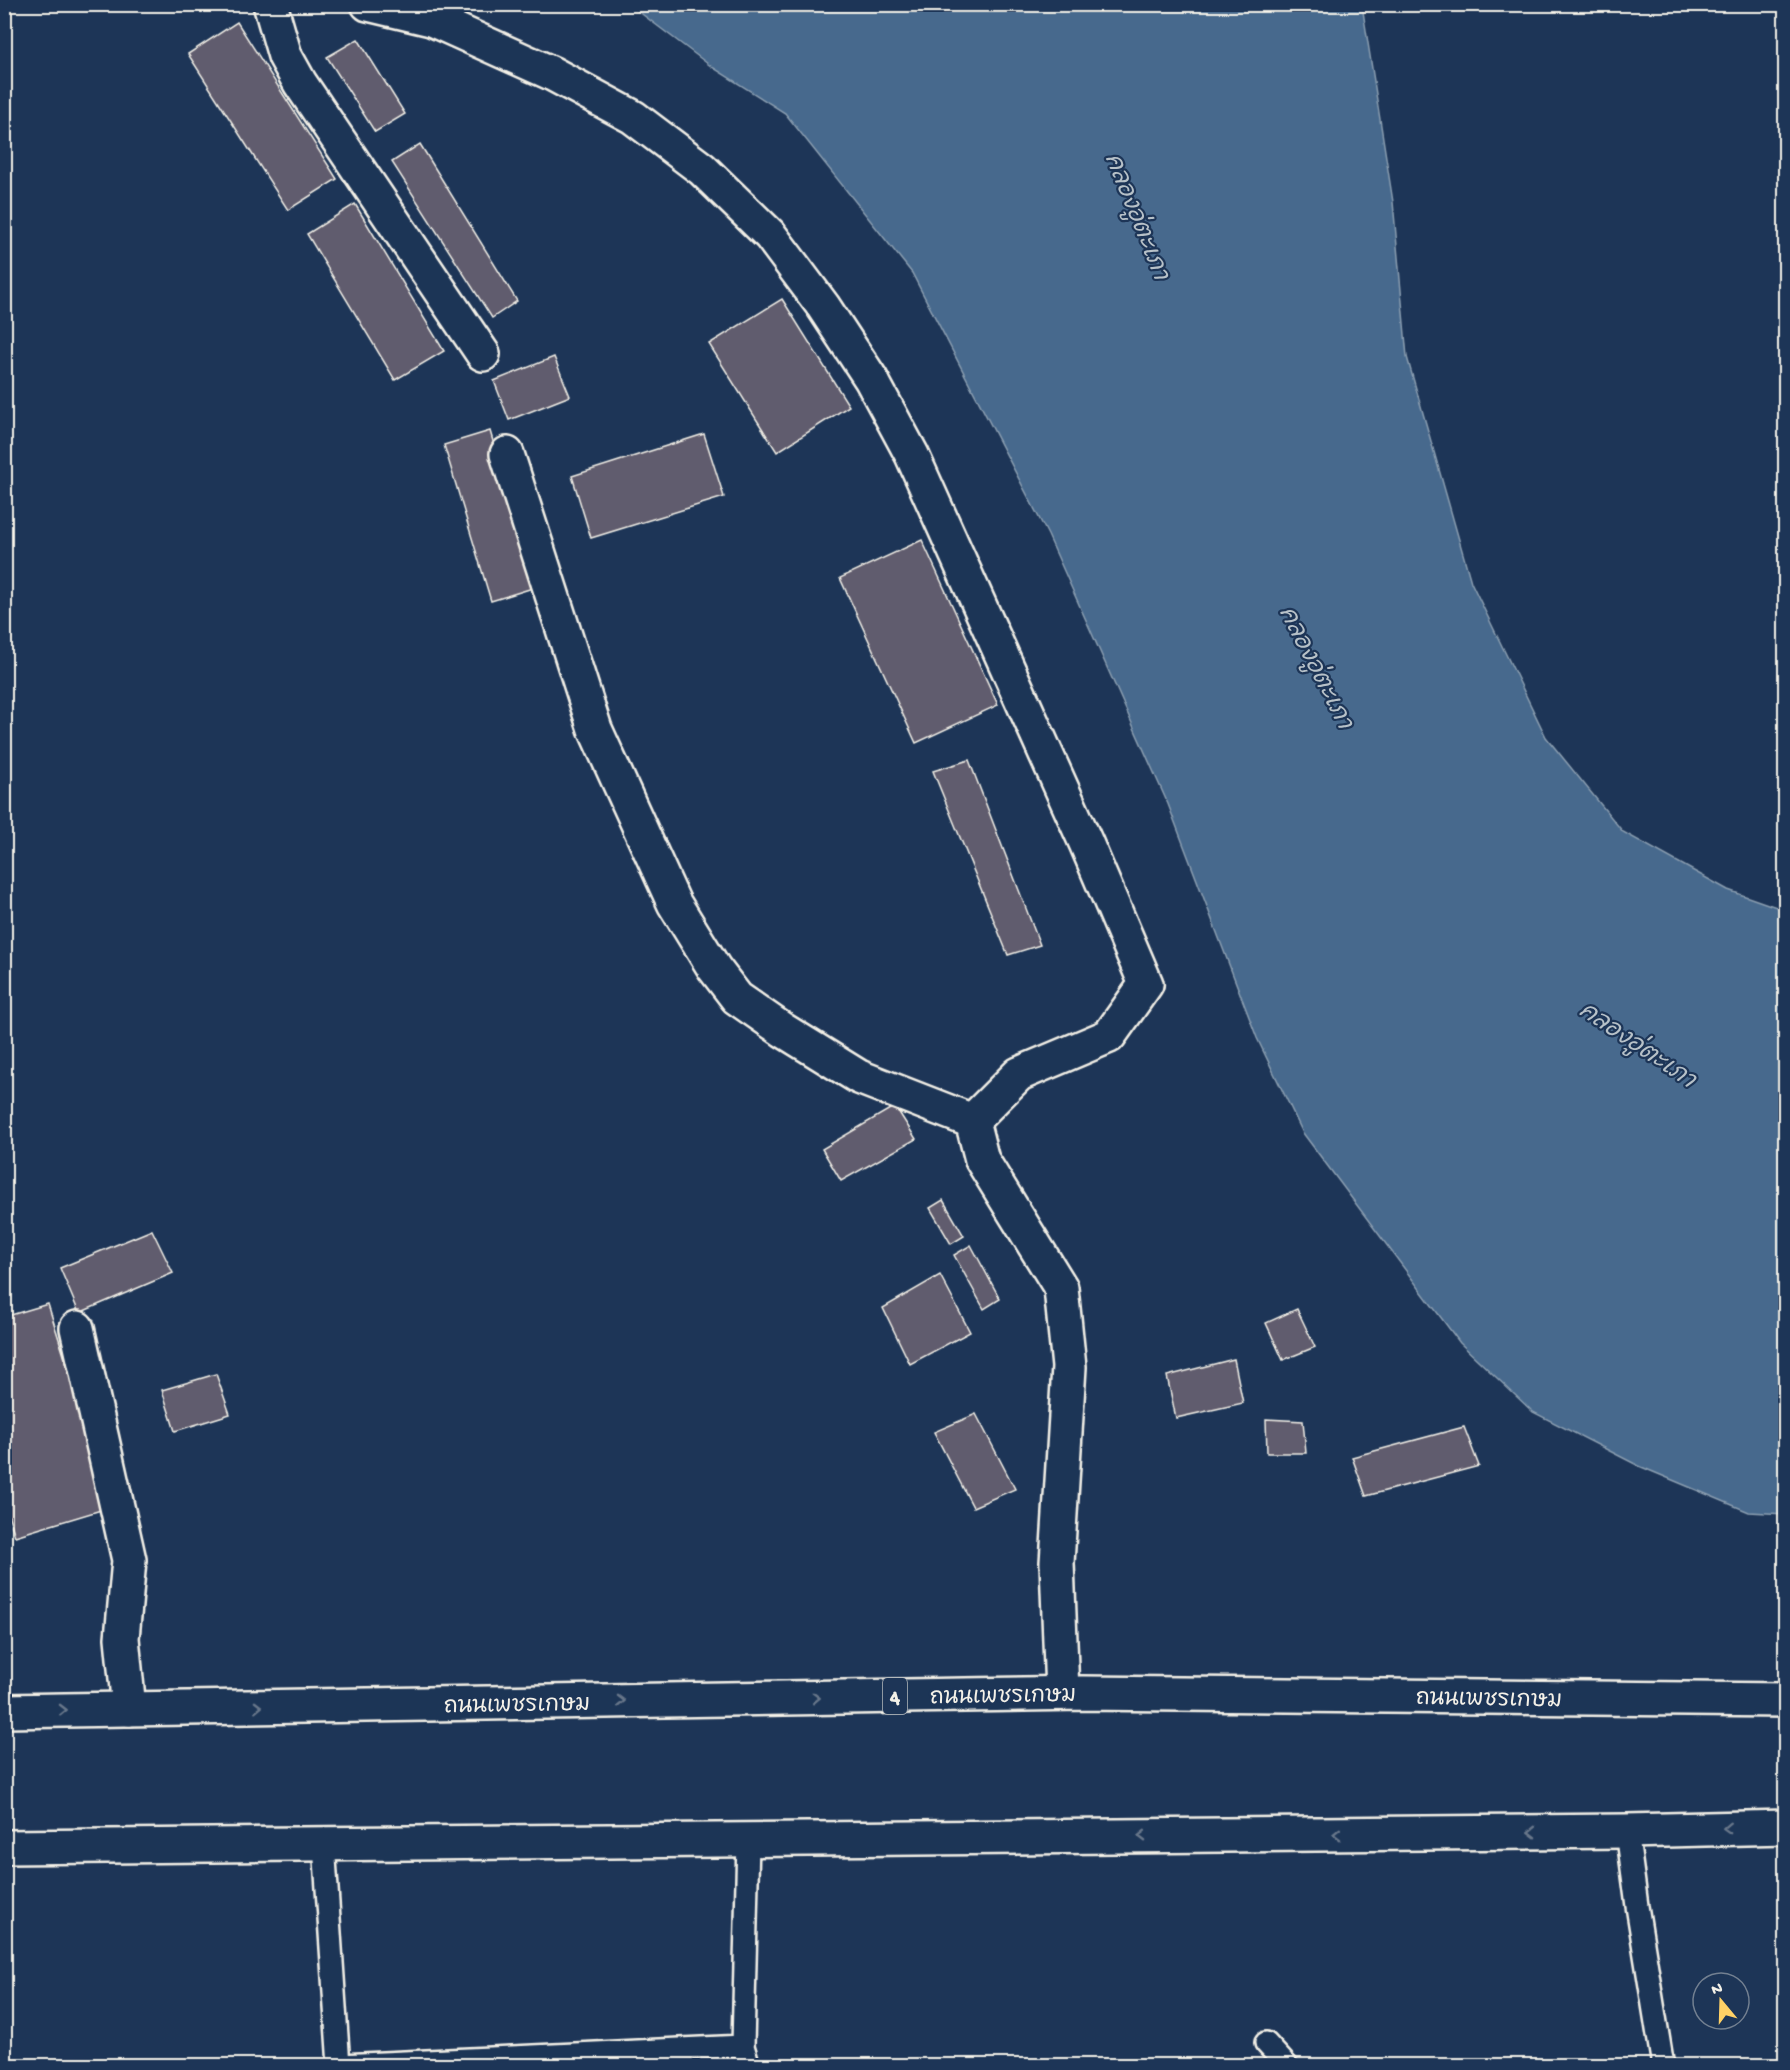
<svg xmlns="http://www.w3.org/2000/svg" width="1790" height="2070" viewBox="0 0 1790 2070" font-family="'Gochi Hand','Playpen Sans Thai',sans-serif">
<rect width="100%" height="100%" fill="#1d3557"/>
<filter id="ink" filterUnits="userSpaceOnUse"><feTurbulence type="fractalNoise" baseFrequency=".0167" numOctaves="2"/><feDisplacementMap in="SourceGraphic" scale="12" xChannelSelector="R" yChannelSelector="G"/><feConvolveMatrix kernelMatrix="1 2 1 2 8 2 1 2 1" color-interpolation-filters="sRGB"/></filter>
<g filter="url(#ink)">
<path fill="#47698d" stroke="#8c9fb1" stroke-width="1.5" d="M 630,5 L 1362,5 L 1393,202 L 1407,357 L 1471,582 L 1546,737 L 1623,832 L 1728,890 L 1785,910 L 1785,1514 L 1749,1512 L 1639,1466 L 1533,1412 L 1460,1343 L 1303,1133 L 1257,1038 L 1168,804 L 1048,535 L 912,273 L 785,113 L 712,67 Z"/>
<path fill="#615c6e" stroke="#f4f1e8" stroke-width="1.5" d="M 237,22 L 337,179 L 288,210 L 188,54 Z
M 358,39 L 405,114 L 375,132 L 327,57 Z
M 420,144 L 517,301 L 492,318 L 392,162 Z
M 355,204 L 444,351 L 395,380 L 307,234 Z
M 782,299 L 849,406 L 777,452 L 709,344 Z
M 554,357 L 570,396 L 509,420 L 494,381 Z
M 490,431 L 536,587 L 491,601 L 444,445 Z
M 704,434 L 724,497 L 591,538 L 572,476 Z
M 922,540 L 998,705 L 916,743 L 840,578 Z
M 969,760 L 1040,945 L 1008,955 L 933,771 Z
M 895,1106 L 916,1139 L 841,1181 L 822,1149 Z
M 943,1200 L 964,1236 L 951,1244 L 930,1208 Z
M 152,1230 L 173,1273 L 79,1313 L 60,1268 Z
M 971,1245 L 1000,1299 L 984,1309 L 954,1255 Z
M 940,1275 L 970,1332 L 910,1364 L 883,1308 Z
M 48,1304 L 111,1507 L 15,1536 L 4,1501 L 4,1317 Z
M 1297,1309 L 1315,1347 L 1283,1360 L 1266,1323 Z
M 1234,1359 L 1243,1403 L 1176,1418 L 1167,1376 Z
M 216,1374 L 230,1414 L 175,1431 L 162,1390 Z
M 976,1414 L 1015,1489 L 973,1507 L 934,1432 Z
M 1266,1419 L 1303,1421 L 1306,1453 L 1267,1453 Z
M 1464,1427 L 1479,1466 L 1366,1496 L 1352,1457 Z
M 1786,2060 L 1786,2066 L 1743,2066 L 1743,2061 Z"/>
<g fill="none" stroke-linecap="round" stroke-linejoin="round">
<g stroke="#f4f1e8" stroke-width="26">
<path id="lane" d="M 1627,1831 L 1637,1906 L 1663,2066
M 748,1840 L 743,2046 L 749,2066
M 324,1844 L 339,2066
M 1266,2043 L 1287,2066
M 340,2065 L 743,2046"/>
</g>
<g stroke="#f4f1e8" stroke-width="38">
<path id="street" d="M 270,4 L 285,56 L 300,83 L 483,354
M 368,4 L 431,19 L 551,73 L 633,117 L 702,169 L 770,235 L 823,306 L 871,379 L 912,455 L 1086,843 L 1146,984 L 1109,1036 L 1019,1074 L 972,1121 L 982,1160 L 1061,1288 L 1069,1367 L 1057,1563 L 1062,1693
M 507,454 L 595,729 L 674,903 L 714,968 L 737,998 L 783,1030 L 859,1077 L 972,1121
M 77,1328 L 129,1560 L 122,1638 L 129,1709"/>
</g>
<g stroke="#f4f1e8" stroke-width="38">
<path id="highway" d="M 4,1711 L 1082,1693 L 1786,1700
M 4,1847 L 1627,1831 L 1786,1827"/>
</g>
<use href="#lane" stroke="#1d3557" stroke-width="21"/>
<use href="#street" stroke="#1d3557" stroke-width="33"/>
<use href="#highway" stroke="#1d3557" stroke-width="33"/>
</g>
<defs><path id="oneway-chevron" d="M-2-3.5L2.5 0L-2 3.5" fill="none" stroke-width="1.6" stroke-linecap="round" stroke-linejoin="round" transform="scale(1.5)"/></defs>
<g stroke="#68778a">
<use href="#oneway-chevron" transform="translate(816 1698) rotate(-1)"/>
<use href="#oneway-chevron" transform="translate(621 1701) rotate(-1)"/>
<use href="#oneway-chevron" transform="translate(258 1707) rotate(-1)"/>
<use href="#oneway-chevron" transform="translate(63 1710) rotate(-1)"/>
<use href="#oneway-chevron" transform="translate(1727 1828) rotate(178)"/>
<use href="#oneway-chevron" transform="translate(1532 1832) rotate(179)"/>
<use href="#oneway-chevron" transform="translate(1337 1834) rotate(179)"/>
<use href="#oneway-chevron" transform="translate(1142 1836) rotate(179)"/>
</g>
</g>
<g text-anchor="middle" stroke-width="4.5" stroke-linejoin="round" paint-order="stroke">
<rect fill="#1d3557" stroke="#b4b9bc" stroke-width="1.5" x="883" y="1678" width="24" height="36" rx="4.5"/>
<g font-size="21" font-weight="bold" fill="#f4f1e8">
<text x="895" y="1703">4</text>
</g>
<g font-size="22" fill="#f4f1e8" stroke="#1d3557">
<text transform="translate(1003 1694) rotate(-1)" y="8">ถนนเพชรเกษม</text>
<text transform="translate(1489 1697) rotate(1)" y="8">ถนนเพชรเกษม</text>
<text transform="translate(517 1703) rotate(-1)" y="8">ถนนเพชรเกษม</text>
</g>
<g font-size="24" font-style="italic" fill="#b7c1c8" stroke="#1d3557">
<text transform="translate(1138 216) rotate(68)" y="8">คลองอู่ตะเภา</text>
<text transform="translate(1317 667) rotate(63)" y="8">คลองอู่ตะเภา</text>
<text transform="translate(1638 1044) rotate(34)" y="8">คลองอู่ตะเภา</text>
</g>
</g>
<rect width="1790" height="2070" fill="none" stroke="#1d3557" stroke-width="24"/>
<rect x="12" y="12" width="1766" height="2046" fill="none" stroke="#f4f1e8" stroke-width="2" filter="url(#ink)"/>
<g transform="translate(1721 2001) rotate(341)"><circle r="28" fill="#1d3557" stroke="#738091" stroke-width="1.5"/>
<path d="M0-4.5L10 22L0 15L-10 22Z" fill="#ffd166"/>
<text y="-9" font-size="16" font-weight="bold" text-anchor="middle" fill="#f4f1e8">N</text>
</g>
</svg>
